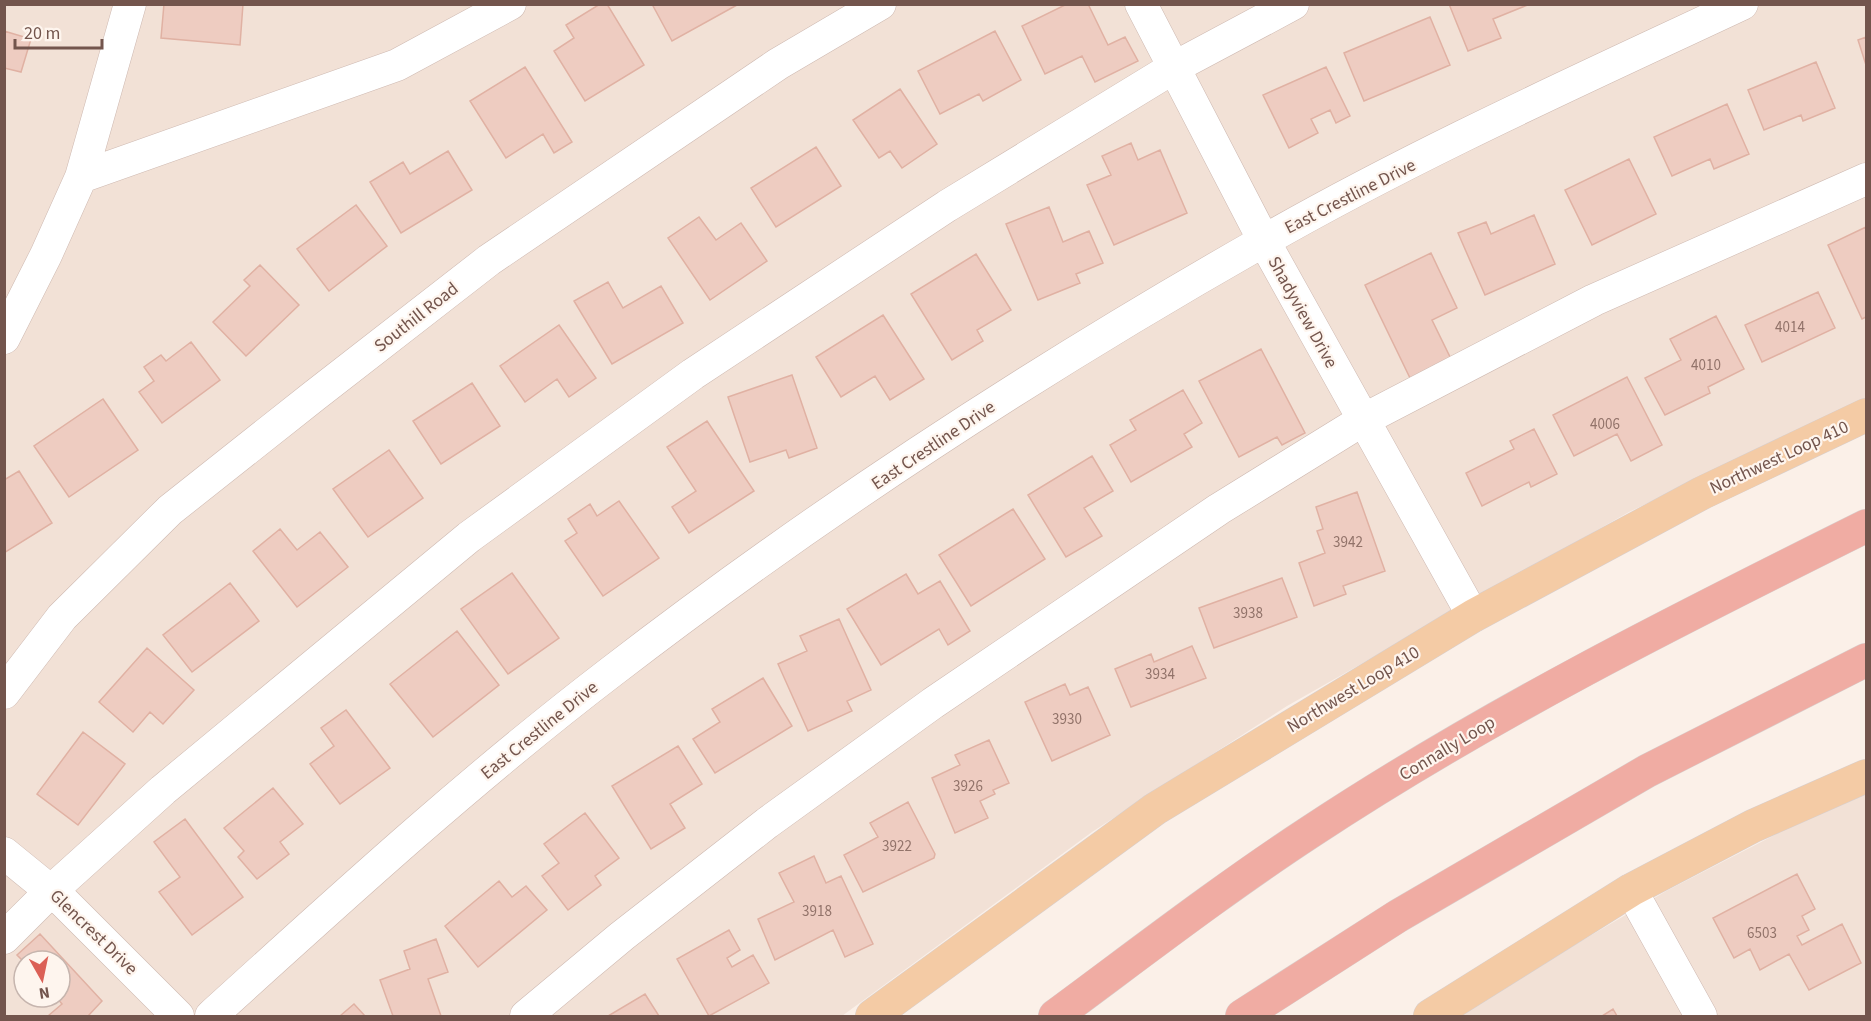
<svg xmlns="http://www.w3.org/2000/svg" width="1871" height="1021" viewBox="0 0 1871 1021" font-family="'Source Sans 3',sans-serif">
<rect width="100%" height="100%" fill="#fbf0e8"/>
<path fill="#f2e1d6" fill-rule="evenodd" d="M 5,5 L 1866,5 L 1866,399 L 1629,512 L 1287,706 L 1092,832 L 842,1016 L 5,1016 ZM 24,961 L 60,961 L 60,997 L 24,997 Z
M 1866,788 L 1866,1016 L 1454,1016 L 1668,890 Z"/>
<path fill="#eeccc1" stroke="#e0b1a3" stroke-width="1.5" d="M 164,4 L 243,4 L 240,45 L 161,38 Z
M 600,4 L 607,4 L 644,65 L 585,101 L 554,51 L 574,38 L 566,25 Z
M 652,4 L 737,4 L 737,5 L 672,41 Z
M 1067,4 L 1088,4 L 1108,45 L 1125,37 L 1138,61 L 1095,82 L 1082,56 L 1045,74 L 1022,26 Z
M 1449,4 L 1530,4 L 1493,19 L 1501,38 L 1468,51 Z
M 1430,17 L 1450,65 L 1364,101 L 1344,53 Z
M 4,31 L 31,39 L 21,72 L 4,68 Z
M 995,31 L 1021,80 L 983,101 L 979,94 L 940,114 L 918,71 Z
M 1866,37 L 1866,65 L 1858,40 Z
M 1816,62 L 1835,108 L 1803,121 L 1801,115 L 1764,130 L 1748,90 Z
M 525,67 L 572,142 L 554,153 L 543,134 L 506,158 L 470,101 Z
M 1326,67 L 1350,116 L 1336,123 L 1330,110 L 1311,119 L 1318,133 L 1289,148 L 1263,95 Z
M 900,89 L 937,144 L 902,168 L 890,151 L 879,158 L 853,120 Z
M 1727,104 L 1749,154 L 1714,169 L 1710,159 L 1672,176 L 1654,137 Z
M 1131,143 L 1138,160 L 1160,150 L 1187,213 L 1114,245 L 1087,185 L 1111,175 L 1102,156 Z
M 816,147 L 841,186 L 776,227 L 751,188 Z
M 448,151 L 472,190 L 401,233 L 370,182 L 403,162 L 410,174 Z
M 1629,159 L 1656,214 L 1592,245 L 1565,190 Z
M 356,205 L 387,246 L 329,291 L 297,249 Z
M 1049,207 L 1063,242 L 1089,231 L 1103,263 L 1076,274 L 1080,283 L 1038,300 L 1006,224 Z
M 1534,215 L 1555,264 L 1485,295 L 1458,233 L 1486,222 L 1491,234 Z
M 699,217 L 716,240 L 741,223 L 767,261 L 710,300 L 668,238 Z
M 1866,227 L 1866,317 L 1862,319 L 1828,245 Z
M 1431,253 L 1457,308 L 1432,320 L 1452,361 L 1411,380 L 1365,285 Z
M 976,254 L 1011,310 L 977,330 L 983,341 L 952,360 L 911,294 Z
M 260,265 L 299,305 L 246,356 L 213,322 L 250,286 L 244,280 Z
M 608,282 L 623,308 L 661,286 L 683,323 L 612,364 L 574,301 Z
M 1818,292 L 1835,328 L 1762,362 L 1745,325 Z
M 883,315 L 924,379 L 890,400 L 875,376 L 841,397 L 816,357 Z
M 1716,316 L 1744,369 L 1708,387 L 1710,393 L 1665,415 L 1645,378 L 1681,360 L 1670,339 Z
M 559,325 L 596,378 L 569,397 L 557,379 L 525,402 L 500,366 Z
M 191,342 L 220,380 L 162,423 L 139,392 L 154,381 L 144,367 L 161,355 L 166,361 Z
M 1261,349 L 1305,433 L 1282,445 L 1277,437 L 1239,457 L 1199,381 Z
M 792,375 L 817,448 L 789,458 L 786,450 L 750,462 L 728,397 Z
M 1627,377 L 1662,445 L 1631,461 L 1617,434 L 1574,456 L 1553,415 Z
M 472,383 L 500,426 L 441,464 L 413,421 Z
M 1183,390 L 1202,423 L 1184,434 L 1192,447 L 1131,482 L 1110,445 L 1136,430 L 1130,420 Z
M 103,399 L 138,450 L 69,497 L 34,446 Z
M 707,421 L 754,491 L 689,533 L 672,507 L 696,491 L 667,447 Z
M 1534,429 L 1557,474 L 1531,487 L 1529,482 L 1482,506 L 1466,473 L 1514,449 L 1510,441 Z
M 389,450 L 423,498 L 368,537 L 333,489 Z
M 1092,456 L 1113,491 L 1084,508 L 1102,536 L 1066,557 L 1028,495 Z
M 19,471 L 52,523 L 4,553 L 4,480 Z
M 1357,492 L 1385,571 L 1343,586 L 1346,594 L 1314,606 L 1299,563 L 1325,553 L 1317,531 L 1323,529 L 1316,507 Z
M 619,501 L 659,558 L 603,596 L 565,541 L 577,533 L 568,519 L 590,504 L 597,516 Z
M 1013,509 L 1045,559 L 971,606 L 939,555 Z
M 280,529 L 297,550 L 320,532 L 348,567 L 297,607 L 253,551 Z
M 512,573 L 559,638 L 508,674 L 461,609 Z
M 906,574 L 918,594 L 940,581 L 970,631 L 948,645 L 939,629 L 881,665 L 847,609 Z
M 1282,578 L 1297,617 L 1214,648 L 1199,608 Z
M 230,583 L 259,621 L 192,672 L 163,635 Z
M 839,619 L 871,690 L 847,701 L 852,711 L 808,731 L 778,664 L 807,651 L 800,636 Z
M 457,631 L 499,685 L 433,737 L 390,684 Z
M 1192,646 L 1206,678 L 1131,707 L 1115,669 L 1151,654 L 1154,662 Z
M 147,648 L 194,690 L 163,724 L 150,712 L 133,732 L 99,702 Z
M 763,678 L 792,726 L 715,773 L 693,739 L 720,722 L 712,709 Z
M 1065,684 L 1070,695 L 1088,687 L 1110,735 L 1052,761 L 1025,702 Z
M 346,710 L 390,768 L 340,804 L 310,764 L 334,746 L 321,728 Z
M 83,732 L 125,764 L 78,825 L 37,794 Z
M 989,740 L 1009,783 L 993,790 L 995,794 L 980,801 L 988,818 L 955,833 L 932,778 L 960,765 L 955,755 Z
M 678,746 L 702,784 L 670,804 L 685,828 L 651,849 L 612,786 Z
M 273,788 L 303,824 L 280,842 L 289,854 L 257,879 L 238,857 L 244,851 L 224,828 Z
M 908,802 L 935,854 L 934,858 L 863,892 L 844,855 L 878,837 L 870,823 Z
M 585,813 L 619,858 L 595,876 L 601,885 L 568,910 L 542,876 L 559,863 L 544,844 Z
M 185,819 L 243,897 L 192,935 L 159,892 L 180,877 L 154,842 Z
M 814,856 L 826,883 L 841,876 L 873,944 L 845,957 L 833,930 L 775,960 L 758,919 L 794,902 L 779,873 Z
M 1797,874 L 1815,909 L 1802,916 L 1809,930 L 1797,936 L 1802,945 L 1842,924 L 1861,963 L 1809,990 L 1789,954 L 1760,970 L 1750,949 L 1734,958 L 1713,918 Z
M 499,881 L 512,897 L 526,886 L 547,910 L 478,967 L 445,926 Z
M 729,930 L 740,950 L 727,958 L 732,967 L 753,955 L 769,983 L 709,1016 L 677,959 Z
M 40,934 L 102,1001 L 88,1016 L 48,1016 L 62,1004 L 56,997 L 60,997 L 60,961 L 24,962 L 17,955 Z
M 436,939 L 448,972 L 428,979 L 441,1016 L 393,1016 L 380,980 L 410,969 L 404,951 Z
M 645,994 L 659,1016 L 608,1016 Z
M 354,1004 L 365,1016 L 340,1016 Z
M 1613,1009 L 1617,1016 L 1602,1016 Z"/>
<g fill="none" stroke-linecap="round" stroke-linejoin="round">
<g stroke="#ceb9b1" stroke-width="33">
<path id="minor" d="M 1141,4 L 1264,241 L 1473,616
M 81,177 L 397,65 L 510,4
M 4,338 L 46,255 L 81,177 L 130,4
M 4,693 L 62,617 L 170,510 L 314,396 L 489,260 L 778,64 L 880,4
M 4,853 L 63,901 L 178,1016
M 1631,890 L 1701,1016
M 4,938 L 51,891 L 163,790 L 469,537 L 693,374 L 947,206 L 1173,68 L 1293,4
M 211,1016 C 341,898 471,779 611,672 C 816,514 1035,371 1260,243 C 1415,154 1580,80 1742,4
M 526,1016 L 622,936 L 767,823 L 933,703 L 1219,509 L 1363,420 L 1594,300 L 1866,179"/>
</g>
<g stroke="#d8cfcd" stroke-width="34">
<path id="major" d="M 872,1016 L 1155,809 L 1473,616 L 1702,493 L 1866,415
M 1430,1016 L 1631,890 L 1753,826 L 1866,776"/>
</g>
<g stroke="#d8cfcd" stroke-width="34">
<path id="highway" d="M 1055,1016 C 1139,954 1223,889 1310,832 C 1487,715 1677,620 1866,526
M 1242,1016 L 1398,916 L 1647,771 L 1866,660"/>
</g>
<use href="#minor" stroke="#fff" stroke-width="32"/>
<use href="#major" stroke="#f4cba5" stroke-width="33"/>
<use href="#highway" stroke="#f0aca3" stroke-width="33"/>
</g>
<g text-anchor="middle" stroke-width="4.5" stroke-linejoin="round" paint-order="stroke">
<g font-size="15" fill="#92736a">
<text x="1790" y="332">4014</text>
<text x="1706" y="370">4010</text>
<text x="1605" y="429">4006</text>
<text x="1348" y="547">3942</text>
<text x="1248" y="618">3938</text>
<text x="1160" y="679">3934</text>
<text x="1067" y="724">3930</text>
<text x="968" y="791">3926</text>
<text x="897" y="851">3922</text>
<text x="817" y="916">3918</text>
<text x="1762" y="938">6503</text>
</g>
<g font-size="18" fill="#73554d" stroke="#fef5ee">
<text transform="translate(1350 196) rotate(-27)" y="6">East Crestline Drive</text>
<text transform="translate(1303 312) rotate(61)" y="6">Shadyview Drive</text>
<text transform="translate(416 317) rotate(-38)" y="6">Southill Road</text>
<text transform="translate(933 445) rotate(-34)" y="6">East Crestline Drive</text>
<text transform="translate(1779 457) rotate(-25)" y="6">Northwest Loop 410</text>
<text transform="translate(1353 689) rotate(-31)" y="6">Northwest Loop 410</text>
<text transform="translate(539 730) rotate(-39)" y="6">East Crestline Drive</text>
<text transform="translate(1447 748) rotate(-31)" y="6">Connally Loop</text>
<text transform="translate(94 932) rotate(44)" y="6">Glencrest Drive</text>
</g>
</g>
<rect width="1871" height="1021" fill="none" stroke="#73554d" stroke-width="12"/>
<g transform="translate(42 979) rotate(171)"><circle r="28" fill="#fef5ee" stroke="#c6b5ae" stroke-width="1.5"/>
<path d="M0-4.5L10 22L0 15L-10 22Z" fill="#db6056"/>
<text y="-9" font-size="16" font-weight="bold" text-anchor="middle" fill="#73554d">N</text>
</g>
<path d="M15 39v9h87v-9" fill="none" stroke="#73554d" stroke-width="3"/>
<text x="24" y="39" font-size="18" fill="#73554d" stroke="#fef5ee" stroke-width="4.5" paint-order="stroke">20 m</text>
</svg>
